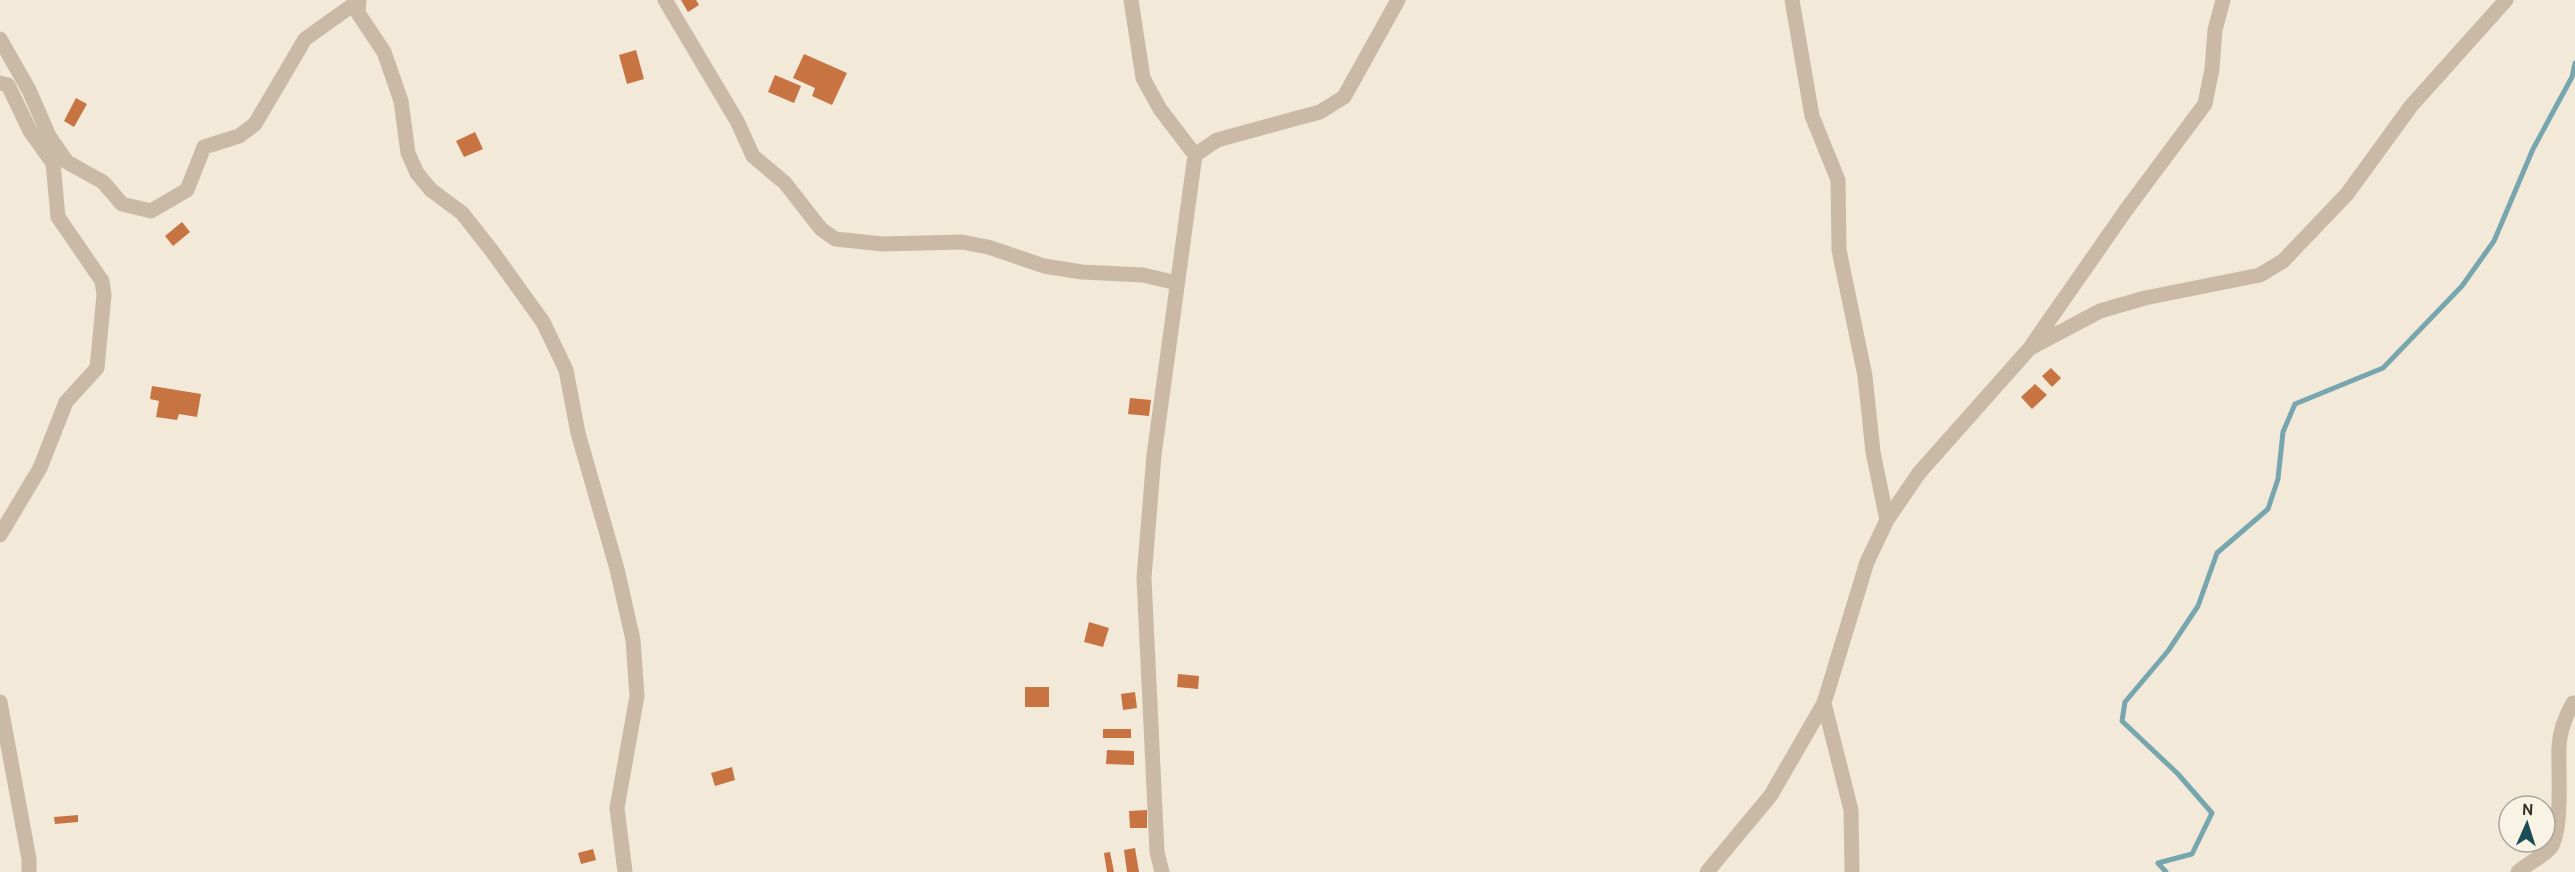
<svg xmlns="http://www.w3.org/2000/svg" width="2575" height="872" viewBox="0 0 2575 872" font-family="Cabin,sans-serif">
<rect width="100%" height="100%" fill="#f2e9d9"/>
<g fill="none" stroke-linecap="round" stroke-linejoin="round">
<path stroke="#78a6af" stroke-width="5" d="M 2166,872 L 2158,863 L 2192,854 L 2212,813 L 2178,774 L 2122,721 L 2125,702 L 2168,651 L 2198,606 L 2217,553 L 2268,509 L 2278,479 L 2283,432 L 2295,404 L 2383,368 L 2462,286 L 2494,241 L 2533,149 L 2572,77 L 2575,63"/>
</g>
<path fill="#c77342" d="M 681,0 L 696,0 L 699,5 L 688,12 Z
M 636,50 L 644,79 L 627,84 L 619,55 Z
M 804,54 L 847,73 L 832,105 L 812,96 L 815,88 L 793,78 Z
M 775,75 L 801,86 L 794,103 L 768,92 Z
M 76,98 L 87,104 L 74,127 L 64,121 Z
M 475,132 L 483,149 L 464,157 L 456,141 Z
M 182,222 L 190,232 L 173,246 L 165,236 Z
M 2051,368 L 2061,378 L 2052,387 L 2042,376 Z
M 2035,384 L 2047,395 L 2032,409 L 2021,397 Z
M 152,386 L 201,394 L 197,417 L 179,414 L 177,420 L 156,417 L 159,401 L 150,399 Z
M 1130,398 L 1151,400 L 1149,416 L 1128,414 Z
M 1089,622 L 1109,628 L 1103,647 L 1084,642 Z
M 1178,674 L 1199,676 L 1198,689 L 1177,687 Z
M 1025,687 L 1049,687 L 1049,707 L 1025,707 Z
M 1135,692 L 1137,708 L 1123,710 L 1121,694 Z
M 1103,729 L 1131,729 L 1131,738 L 1103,738 Z
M 1107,750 L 1134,751 L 1134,765 L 1106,764 Z
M 732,767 L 735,780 L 715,786 L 711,773 Z
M 1147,810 L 1147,828 L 1130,828 L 1129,811 Z
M 78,815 L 78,822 L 55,824 L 54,817 Z
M 1135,848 L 1139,872 L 1127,872 L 1124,850 Z
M 593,849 L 596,860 L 581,864 L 578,853 Z
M 1110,852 L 1114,872 L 1107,872 L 1104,853 Z"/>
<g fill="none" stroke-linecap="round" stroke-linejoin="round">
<path stroke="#cabaa5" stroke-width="15" d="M 359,0 L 358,13 L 384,52 L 401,101 L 408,153 L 417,173 L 431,190 L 462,213 L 492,251 L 543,322 L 566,370 L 578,433 L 617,569 L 633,640 L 637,696 L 617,808 L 625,872
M 665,0 L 737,121 L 753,156 L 785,183 L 821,229 L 835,239 L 883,244 L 962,242 L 988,247 L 1044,266 L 1082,272 L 1143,275 L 1177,283
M 1131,0 L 1143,78 L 1160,109 L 1195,155 L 1154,455 L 1144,578 L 1157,852 L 1162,872
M 1792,0 L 1812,116 L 1838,180 L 1839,250 L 1865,376 L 1873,452 L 1887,520
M 0,39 L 29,90 L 49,136 L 67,162 L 103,182 L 122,204 L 151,211 L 187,190 L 204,147 L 239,136 L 255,124 L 305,39 L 357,2 L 354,0
M 0,83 L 8,85 L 30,131 L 53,163 L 58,217 L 102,281 L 104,295 L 97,368 L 66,402 L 40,468 L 0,535
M 1195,155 L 1217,140 L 1320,112 L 1344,97 L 1398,0
M 2032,345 L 2126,210 L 2205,104 L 2212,69 L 2215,30 L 2223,0
M 0,702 L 29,859 L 29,872
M 1824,703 L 1851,810 L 1852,872
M 1707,872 L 1771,795 L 1824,703 L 1867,562 L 1887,520 L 1919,473 L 2030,348 L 2100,311 L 2145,298 L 2260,275 L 2283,261 L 2347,194 L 2411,106 L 2506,0
M 2518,872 C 2528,863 2543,857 2551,847 C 2563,829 2558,769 2559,746 C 2560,730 2565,717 2573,703"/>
</g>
<g transform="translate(2527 824) rotate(3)"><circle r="28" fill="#f9f3e6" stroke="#aba49a" stroke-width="1.5"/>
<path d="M0-4.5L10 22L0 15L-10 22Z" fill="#1c4c57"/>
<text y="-9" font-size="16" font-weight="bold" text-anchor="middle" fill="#352d27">N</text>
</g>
</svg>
